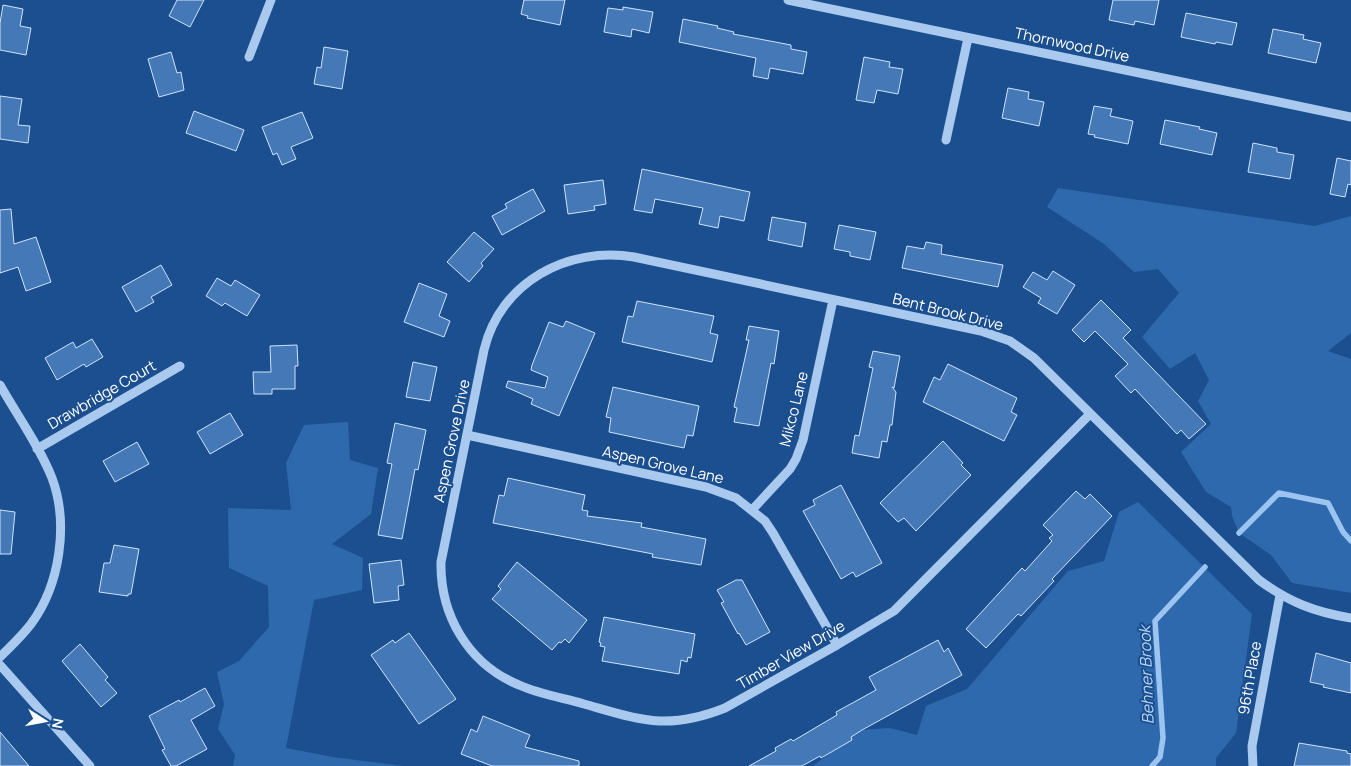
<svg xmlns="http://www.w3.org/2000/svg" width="1351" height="766" viewBox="0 0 1351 766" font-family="Manrope,sans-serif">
<rect width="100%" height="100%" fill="#1b4f8f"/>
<path fill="#2e69ad" d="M 1058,188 L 1315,226 L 1351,216 L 1351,333 L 1328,351 L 1351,359 L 1351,593 L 1292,583 L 1271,555 L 1239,533 L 1232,516 L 1231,507 L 1206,492 L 1181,452 L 1211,424 L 1198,401 L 1209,380 L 1195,353 L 1170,369 L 1142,337 L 1179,293 L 1158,269 L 1134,272 L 1104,244 L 1047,207 Z
M 348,422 L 350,460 L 378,468 L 371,514 L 332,544 L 363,558 L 362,590 L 314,600 L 286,748 L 333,757 L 403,766 L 233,766 L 235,755 L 218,729 L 224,704 L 217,672 L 239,661 L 269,627 L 268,586 L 229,568 L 228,508 L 291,510 L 286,463 L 304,425 Z
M 1138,502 L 1252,614 L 1236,733 L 1216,758 L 1216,766 L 813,766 L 860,730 L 890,728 L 917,735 L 926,706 L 967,689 L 1068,571 L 1104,561 L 1119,512 Z"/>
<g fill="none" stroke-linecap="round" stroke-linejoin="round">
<path stroke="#9cc4f0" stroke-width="5.5" d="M 1239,533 L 1279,493 L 1328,503 L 1343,532 L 1351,541
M 1152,766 L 1160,757 L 1163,738 L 1155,621 L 1205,567"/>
</g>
<path fill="#4478b7" stroke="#cfe3fa" d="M 177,0 L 204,0 L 190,27 L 169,16 Z
M 524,0 L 565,0 L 560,25 L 527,18 L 528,16 L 521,14 Z
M 1113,0 L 1159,0 L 1154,25 L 1135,21 L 1134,25 L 1109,20 Z
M 3,5 L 23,9 L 20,26 L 31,28 L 26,55 L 0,50 L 0,23 Z
M 623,7 L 653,12 L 649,33 L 632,29 L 631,37 L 604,32 L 608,8 L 623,10 Z
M 1186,13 L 1237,23 L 1232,45 L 1216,42 L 1215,44 L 1181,37 Z
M 683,19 L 718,26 L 717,28 L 734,32 L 733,34 L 791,45 L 791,49 L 807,52 L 803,74 L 770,68 L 768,79 L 753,76 L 756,58 L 679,42 Z
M 1273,29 L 1304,35 L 1303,39 L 1321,43 L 1316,63 L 1268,53 Z
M 324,47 L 348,51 L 342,89 L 314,84 L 317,67 L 321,68 Z
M 171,52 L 177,73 L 181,72 L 184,90 L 159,97 L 148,59 Z
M 864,57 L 890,62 L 889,67 L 903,69 L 898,94 L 877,90 L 874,103 L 856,100 Z
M 1008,88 L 1029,92 L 1028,99 L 1044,102 L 1039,126 L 1002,118 Z
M 0,96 L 22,99 L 18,125 L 30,126 L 28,143 L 0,139 Z
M 1094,106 L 1112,109 L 1110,116 L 1133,121 L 1128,144 L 1094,137 L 1095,135 L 1088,134 Z
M 194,111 L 244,130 L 236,151 L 186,133 Z
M 302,112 L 313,138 L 291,147 L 296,159 L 282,165 L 277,153 L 273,155 L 262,127 Z
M 1165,120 L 1200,127 L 1199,129 L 1217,133 L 1212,155 L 1160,144 Z
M 1253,143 L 1277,148 L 1277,152 L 1294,155 L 1290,179 L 1248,172 Z
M 1337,158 L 1351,161 L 1351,185 L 1348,184 L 1345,197 L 1330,194 Z
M 642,169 L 750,192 L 744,221 L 720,216 L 718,228 L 699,224 L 703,208 L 655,199 L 652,213 L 634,210 Z
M 603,180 L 606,204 L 594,206 L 595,210 L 568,214 L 564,185 Z
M 533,189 L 545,211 L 502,235 L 492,216 L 507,208 L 505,204 Z
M 11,209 L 14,244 L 36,237 L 51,282 L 26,291 L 18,267 L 0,273 L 0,210 Z
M 772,217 L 806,223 L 802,247 L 768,240 Z
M 839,225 L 876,232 L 870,260 L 850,256 L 850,252 L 834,249 Z
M 474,232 L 494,249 L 481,263 L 483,266 L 469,282 L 447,262 Z
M 926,242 L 942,245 L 941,254 L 1003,265 L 998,287 L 902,268 L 907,246 L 924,249 Z
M 161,265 L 172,285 L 151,297 L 154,302 L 136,312 L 122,287 Z
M 1053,271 L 1075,285 L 1057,314 L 1038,303 L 1041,298 L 1023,287 L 1033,272 L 1047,280 Z
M 217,278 L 231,286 L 235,280 L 260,295 L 247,316 L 225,303 L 222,306 L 206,296 Z
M 419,283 L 447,294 L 439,316 L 450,321 L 444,337 L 404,322 Z
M 1101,300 L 1131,330 L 1123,338 L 1206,424 L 1189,439 L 1181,430 L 1177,434 L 1135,389 L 1131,393 L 1115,376 L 1128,364 L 1095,331 L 1084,342 L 1072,330 Z
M 637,301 L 714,316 L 710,333 L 718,335 L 712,362 L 622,342 L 628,316 L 633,317 Z
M 566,321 L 595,333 L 559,416 L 531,404 L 533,399 L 506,387 L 508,381 L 545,388 L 548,377 L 531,370 L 532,365 L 549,322 L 563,327 Z
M 749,326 L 779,331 L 774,364 L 771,363 L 759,426 L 734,422 L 737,408 L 734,407 L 749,340 L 746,340 Z
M 92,339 L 103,357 L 86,367 L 84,364 L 57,380 L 45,358 L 73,342 L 76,348 Z
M 297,345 L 298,366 L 295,366 L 295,389 L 272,389 L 272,394 L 254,394 L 253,372 L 271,372 L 270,346 Z
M 873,351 L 900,356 L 894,388 L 892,387 L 896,392 L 892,425 L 890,425 L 887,442 L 882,441 L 879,458 L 852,453 L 855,435 L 859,436 L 873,368 L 869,367 Z
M 413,362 L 437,367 L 430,401 L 406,397 Z
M 948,364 L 1017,398 L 1011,412 L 1017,415 L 1004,441 L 923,402 L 934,377 L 940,380 Z
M 613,387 L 699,406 L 693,436 L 687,435 L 684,448 L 609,432 L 611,418 L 606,417 Z
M 230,413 L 243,435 L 210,454 L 197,432 Z
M 395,423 L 426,430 L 418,470 L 415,469 L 402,539 L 378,535 L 392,464 L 387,463 Z
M 943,441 L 963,463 L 961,465 L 971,475 L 916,531 L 904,518 L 898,522 L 880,503 Z
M 137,442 L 149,464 L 115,482 L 103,461 Z
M 508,478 L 585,495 L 582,510 L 588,511 L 587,516 L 642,523 L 641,527 L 706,539 L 701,565 L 652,557 L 653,554 L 493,523 L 499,495 L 504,496 Z
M 841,485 L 882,563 L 856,577 L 853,572 L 841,579 L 803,511 L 815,505 L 813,500 Z
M 1076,491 L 1085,499 L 1090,494 L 1112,516 L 1052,579 L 1054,581 L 1021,616 L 1018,614 L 986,648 L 966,629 L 1022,568 L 1025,571 L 1052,541 L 1049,538 L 1053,535 L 1043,525 Z
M 0,510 L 15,512 L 11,554 L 0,554 Z
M 114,545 L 139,549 L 131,594 L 128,594 L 128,596 L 99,592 L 104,563 L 110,563 Z
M 401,560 L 404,585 L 398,586 L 399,600 L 374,603 L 369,564 Z
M 517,562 L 587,620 L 569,643 L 565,639 L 561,643 L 559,642 L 552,650 L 492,599 L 501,589 L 498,586 Z
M 736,580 L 742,580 L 770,632 L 746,645 L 739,633 L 738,634 L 721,603 L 724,602 L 717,590 Z
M 604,617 L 695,634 L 691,658 L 688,657 L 687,662 L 681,660 L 679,674 L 602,661 L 605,647 L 600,646 L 601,643 L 599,642 Z
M 409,633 L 456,699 L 419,724 L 371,655 L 393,640 L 395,643 Z
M 938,640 L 944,652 L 948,648 L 962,675 L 862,730 L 851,737 L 852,740 L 821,758 L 820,756 L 802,766 L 749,766 L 776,751 L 775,748 L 791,739 L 793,741 L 837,715 L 836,712 L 876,690 L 869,677 Z
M 80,644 L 108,677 L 105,680 L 117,693 L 101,707 L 62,661 Z
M 1316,653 L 1351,663 L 1351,693 L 1323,687 L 1324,685 L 1310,682 Z
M 205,688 L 215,706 L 191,720 L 207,749 L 176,766 L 171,766 L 162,750 L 165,749 L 149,716 L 179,700 L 180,702 Z
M 483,716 L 530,735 L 525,747 L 579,761 L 579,766 L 492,766 L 461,754 L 471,729 L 477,732 Z
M 0,732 L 29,766 L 0,766 Z
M 1299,743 L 1347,751 L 1347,753 L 1351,754 L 1351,766 L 1294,766 Z"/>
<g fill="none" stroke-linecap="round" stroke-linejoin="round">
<path stroke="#a9c9ee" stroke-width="9" d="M 788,0 L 1351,117
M 249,57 L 271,0
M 946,140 L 968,38
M 0,385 C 17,415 40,447 52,478 C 69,524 60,585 31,624 C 22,636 11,646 0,657
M 1090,414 L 894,611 L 837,645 L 725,708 C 667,731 641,720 584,704 C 563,698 539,694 519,685 C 468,664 440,615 441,562 L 484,350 C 500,282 568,246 634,257 L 981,331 L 1010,341 L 1034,358 L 1259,580 C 1289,602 1314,612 1351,618
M 467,435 L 706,487 L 736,498 L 765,521 L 773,533 L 837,645
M 37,449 L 180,366
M 752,510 L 790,469 L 796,459 L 803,440 L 833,300
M 0,665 L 90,766
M 1253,766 L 1252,746 L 1280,595"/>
</g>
<g text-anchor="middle" stroke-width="4" stroke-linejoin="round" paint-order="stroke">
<g font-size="15" fill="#fff" stroke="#1b4f8f">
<text transform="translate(1072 45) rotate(12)" y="5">Thornwood Drive</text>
<text transform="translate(948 312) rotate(14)" y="5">Bent Brook Drive</text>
<text transform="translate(102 395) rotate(-30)" y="5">Drawbridge Court</text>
<text transform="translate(794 409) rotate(-76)" y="5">Mikco Lane</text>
<text transform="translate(452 441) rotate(-78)" y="5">Aspen Grove Drive</text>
<text transform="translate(663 465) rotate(13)" y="5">Aspen Grove Lane</text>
<text transform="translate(791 655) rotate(-30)" y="5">Timber View Drive</text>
<text transform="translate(1250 678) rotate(-80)" y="5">96th Place</text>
</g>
<g font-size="16" font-style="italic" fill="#b5d3f5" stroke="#1b4f8f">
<text transform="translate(1146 675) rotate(-92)" y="6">Behner Brook</text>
</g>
</g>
<g transform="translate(45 721) rotate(101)" stroke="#1b4f8f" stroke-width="4" paint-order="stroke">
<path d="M0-4L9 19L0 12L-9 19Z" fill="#ffffff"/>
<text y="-8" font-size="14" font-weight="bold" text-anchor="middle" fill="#ffffff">N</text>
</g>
</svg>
